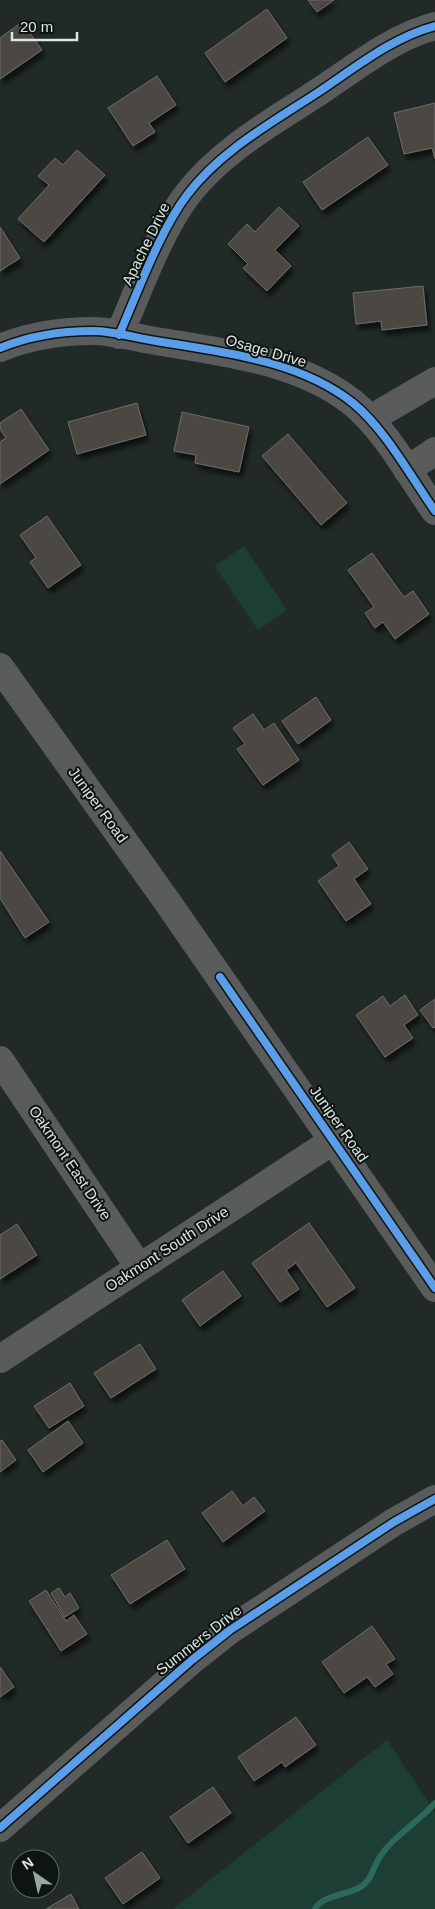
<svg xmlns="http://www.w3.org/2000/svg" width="435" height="1909" viewBox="0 0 435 1909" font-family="Arial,sans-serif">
<defs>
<filter id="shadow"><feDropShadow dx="3" dy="5.5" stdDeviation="2.5" flood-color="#0009"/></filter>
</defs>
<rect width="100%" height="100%" fill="#222a27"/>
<path fill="#1d3e34" d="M 244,546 L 287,610 L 258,630 L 215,566 Z
M 387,1740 L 435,1812 L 435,1909 L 173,1909 Z"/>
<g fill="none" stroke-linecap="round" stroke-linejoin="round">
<path stroke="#2d6958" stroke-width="6" d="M 315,1909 C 321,1895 350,1895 362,1886 C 371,1880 373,1869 378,1860 C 391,1837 418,1823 435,1803"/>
</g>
<path fill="#4c4643" stroke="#6c6d6b" filter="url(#shadow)" d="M 308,0 L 334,0 L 317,12 Z
M 267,9 L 287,38 L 225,82 L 205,53 Z
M 22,22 L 42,50 L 0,79 L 0,38 Z
M 157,76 L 176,105 L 149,123 L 155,132 L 133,146 L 108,108 Z
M 435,103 L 435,159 L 432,148 L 404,154 L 394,113 Z
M 368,137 L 388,165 L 322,210 L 303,182 Z
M 77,150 L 105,175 L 44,242 L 18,219 L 49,185 L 38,176 L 55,158 L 63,165 Z
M 279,207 L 299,226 L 275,250 L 291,266 L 267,291 L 243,268 L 248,264 L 228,244 L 247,224 L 255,232 Z
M 0,227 L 20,258 L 0,271 Z
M 423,286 L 427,325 L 382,330 L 381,321 L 356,324 L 353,293 Z
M 137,403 L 146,435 L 77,454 L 68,422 Z
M 21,409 L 49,450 L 0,484 L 0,442 L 6,438 L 0,429 L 0,423 Z
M 182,412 L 249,427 L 239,472 L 195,463 L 196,455 L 174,451 Z
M 288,434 L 347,503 L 321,525 L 262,456 Z
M 47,516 L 81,565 L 48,588 L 30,562 L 36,558 L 20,535 Z
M 372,553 L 404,597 L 413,591 L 429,614 L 395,639 L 383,622 L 375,628 L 365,613 L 374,607 L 348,570 Z
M 316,697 L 331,720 L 298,744 L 282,721 Z
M 253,714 L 264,730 L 274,723 L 299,760 L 263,785 L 237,749 L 245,744 L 233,728 Z
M 349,842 L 368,869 L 354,879 L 371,904 L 346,921 L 318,881 L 339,866 L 332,855 Z
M 0,851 L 49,922 L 25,938 L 0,898 Z
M 405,995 L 418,1015 L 404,1025 L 413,1038 L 385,1057 L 356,1015 L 383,996 L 390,1006 Z
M 435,999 L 435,1027 L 433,1028 L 420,1010 Z
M 309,1223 L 355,1288 L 327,1307 L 296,1263 L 286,1270 L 299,1289 L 280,1302 L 252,1263 Z
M 17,1224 L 37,1255 L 0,1279 L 0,1235 Z
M 223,1271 L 241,1296 L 200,1326 L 182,1300 Z
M 140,1344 L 156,1369 L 111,1398 L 94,1373 Z
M 70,1383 L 84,1406 L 49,1428 L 34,1406 Z
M 68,1421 L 83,1443 L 43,1472 L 28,1450 Z
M 2,1440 L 16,1460 L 0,1472 L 0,1441 Z
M 232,1491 L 243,1506 L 254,1497 L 265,1511 L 223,1542 L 202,1513 Z
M 167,1540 L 185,1569 L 130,1604 L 111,1575 Z
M 59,1588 L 65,1597 L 70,1593 L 79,1608 L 65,1617 L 51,1593 Z
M 46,1590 L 66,1621 L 74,1615 L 87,1634 L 61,1651 L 29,1601 Z
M 372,1626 L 395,1659 L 386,1664 L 393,1674 L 375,1687 L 367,1677 L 344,1693 L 322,1662 Z
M 0,1667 L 14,1687 L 0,1697 Z
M 296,1717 L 316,1745 L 285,1767 L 282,1762 L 254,1781 L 238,1757 Z
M 213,1787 L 231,1813 L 188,1843 L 170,1817 Z
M 142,1852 L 160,1878 L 123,1904 L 105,1878 Z
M 71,1894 L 79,1909 L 46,1909 Z"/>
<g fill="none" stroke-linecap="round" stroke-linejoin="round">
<path stroke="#595c5b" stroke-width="28" d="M 119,335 C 138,292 159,232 187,195 C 221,150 273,122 320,91 C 356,67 393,37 435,26
M 0,348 C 29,336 61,331 93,331 C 113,331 136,338 156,341 C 222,352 299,360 353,403 C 385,429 411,477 435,511
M 370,419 L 435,381
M 407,470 L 435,451
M 0,667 L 166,900 L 435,1288
M 0,1060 L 139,1267
M 0,1359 L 334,1140
M 0,1828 L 192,1660 L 230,1630 L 394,1522 L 435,1499"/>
<g stroke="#0e1412" stroke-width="11">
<path id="cycleway" d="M 119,335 C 138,292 159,232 187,195 C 221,150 273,122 320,91 C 356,67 393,37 435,26
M 0,348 C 29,336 61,331 93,331 C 113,331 136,338 156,341 C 222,352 299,360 353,403 C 385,429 411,477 435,511
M 220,977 L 435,1288
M 0,1828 L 192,1660 L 230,1630 L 394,1522 L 435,1499"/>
</g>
<use href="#cycleway" stroke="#5a9eea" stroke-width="8"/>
</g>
<g text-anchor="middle" stroke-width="4" stroke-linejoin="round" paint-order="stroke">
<g font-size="15" fill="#dce5e2" stroke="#0e1412">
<text transform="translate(146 244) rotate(-64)" y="5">Apache Drive</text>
<text transform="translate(266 351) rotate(16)" y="5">Osage Drive</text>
<text transform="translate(98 805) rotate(54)" y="5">Juniper Road</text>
<text transform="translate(339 1124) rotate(55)" y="5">Juniper Road</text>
<text transform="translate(70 1163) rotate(56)" y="5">Oakmont East Drive</text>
<text transform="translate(167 1249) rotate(-33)" y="5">Oakmont South Drive</text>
<text transform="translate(199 1640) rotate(-38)" y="5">Summers Drive</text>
</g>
</g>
<g transform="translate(35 1874) rotate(326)"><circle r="24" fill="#0e1412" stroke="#606865"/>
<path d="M0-4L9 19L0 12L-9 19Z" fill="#9ba4a1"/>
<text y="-8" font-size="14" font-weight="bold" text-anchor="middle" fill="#dce5e2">N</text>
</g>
<path d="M12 32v8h65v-8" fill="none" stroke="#dce5e2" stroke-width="2.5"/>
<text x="20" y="32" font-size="15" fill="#dce5e2" stroke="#0e1412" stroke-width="4" paint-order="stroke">20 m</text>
</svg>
